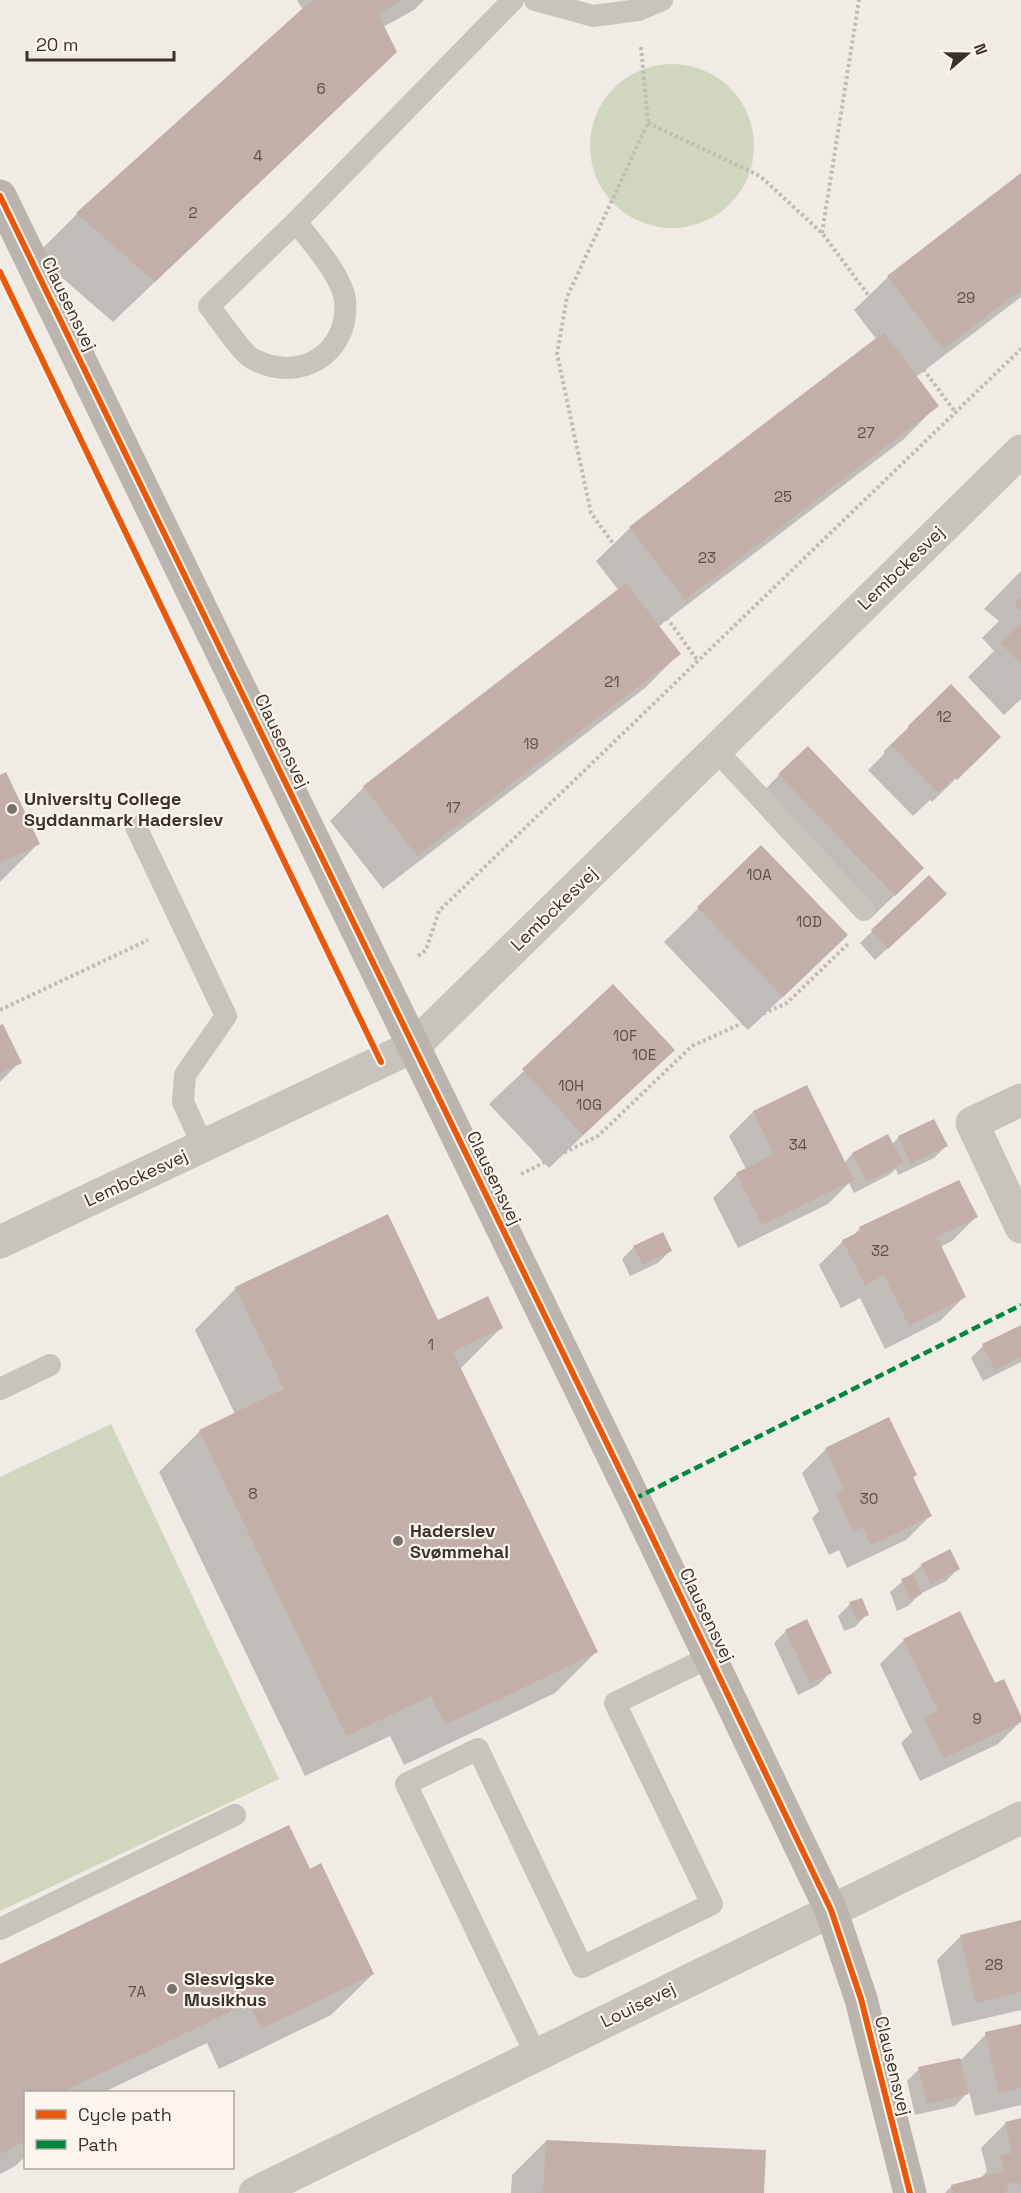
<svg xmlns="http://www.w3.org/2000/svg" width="1021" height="2193" viewBox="0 0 1021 2193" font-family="'Space Grotesk',sans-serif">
<rect width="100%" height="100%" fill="#f0ebe5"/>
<path fill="#d1d6bf" d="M590 146a82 82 0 1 1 164 0a82 82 0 1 1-164 0Z
M 111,1424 L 279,1779 L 0,1911 L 0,1477 Z"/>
<path fill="#0003" d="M 297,0 L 424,0 L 414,10 L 383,27 L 395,52 L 113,322 L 36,255 L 77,214 L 303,10 Z
M 1021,175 L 1021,297 L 916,377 L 937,405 L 904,439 L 658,627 L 679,654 L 645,688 L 383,889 L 330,821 L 364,787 L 619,591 L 596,561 L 630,528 L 877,340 L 854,310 L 888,277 Z
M 1021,571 L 1021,699 L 1004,715 L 968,677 L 994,651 L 982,638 L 999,621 L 984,609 Z
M 951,686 L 975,760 L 932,802 L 930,800 L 913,816 L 868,770 L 884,754 L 884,751 Z
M 779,775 L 898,892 L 870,919 L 756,799 Z
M 0,776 L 38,844 L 0,882 Z
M 761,847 L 812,969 L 748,1030 L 664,942 Z
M 929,877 L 933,906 L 875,960 L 860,943 Z
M 613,986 L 672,1050 L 549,1168 L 489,1104 Z
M 0,1027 L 20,1062 L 0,1082 Z
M 806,1087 L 844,1163 L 852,1154 L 892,1144 L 899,1137 L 946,1146 L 934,1158 L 898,1175 L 896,1169 L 889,1175 L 854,1193 L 849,1183 L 828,1204 L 738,1248 L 713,1198 L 737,1174 L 746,1169 L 729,1136 L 753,1112 Z
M 976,1217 L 952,1241 L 940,1247 L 964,1297 L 940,1321 L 885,1349 L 860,1298 L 841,1308 L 819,1265 L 843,1241 L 852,1237 L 860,1228 Z
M 634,1247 L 670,1251 L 658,1263 L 630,1276 L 622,1259 Z
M 236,1288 L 438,1322 L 501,1328 L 460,1369 L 596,1652 L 555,1693 L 404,1765 L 390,1736 L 305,1776 L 159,1472 L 200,1431 L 235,1414 L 195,1330 Z
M 1021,1327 L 1021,1362 L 983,1381 L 971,1358 L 983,1346 Z
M 889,1419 L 916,1475 L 912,1479 L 930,1516 L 906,1540 L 847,1568 L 839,1550 L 829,1555 L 812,1518 L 819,1511 L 802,1473 L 826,1449 Z
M 922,1565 L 958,1569 L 946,1581 L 920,1594 L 908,1606 L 897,1611 L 890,1592 Z
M 850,1604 L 867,1614 L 855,1627 L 844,1631 L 838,1616 Z
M 786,1631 L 830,1673 L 818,1685 L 798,1695 L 774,1643 Z
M 904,1640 L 1021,1719 L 1021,1721 L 998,1744 L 920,1781 L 901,1743 L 912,1732 L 880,1664 Z
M 309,1871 L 373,1974 L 331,2015 L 219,2069 L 207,2043 L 104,2092 L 26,2092 L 26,2156 L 15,2166 L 0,2174 L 0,1965 Z
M 1021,1922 L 1021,2010 L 952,2026 L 937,1960 L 961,1936 Z
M 1021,2025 L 1021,2105 L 975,2116 L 969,2091 L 955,2106 L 915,2115 L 907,2081 L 919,2069 L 962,2059 L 986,2034 Z
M 1021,2120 L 1021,2193 L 945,2193 L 952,2186 L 980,2179 L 987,2171 L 981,2148 L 1005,2124 Z
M 546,2141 L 762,2193 L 511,2193 L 512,2175 Z"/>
<path fill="#c3afa7" d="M 312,0 L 402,0 L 378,14 L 397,52 L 155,282 L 76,213 Z
M 1021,173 L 1021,290 L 943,349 L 887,276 Z
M 884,332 L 939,406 L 685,600 L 629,527 Z
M 626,583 L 681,654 L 417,856 L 363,786 Z
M 1021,597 L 1021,611 L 1014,604 Z
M 1021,623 L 1021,664 L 1000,643 Z
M 951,684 L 1001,737 L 957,780 L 955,777 L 938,793 L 891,745 L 908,729 L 908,726 Z
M 808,746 L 924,868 L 895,896 L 778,774 Z
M 6,772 L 40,844 L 0,863 L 0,775 Z
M 761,845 L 848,935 L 783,997 L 697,907 Z
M 929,875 L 947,894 L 888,949 L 871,930 Z
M 613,984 L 675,1050 L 583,1135 L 522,1069 Z
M 3,1024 L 22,1063 L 0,1073 L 0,1025 Z
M 807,1085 L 854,1180 L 762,1225 L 736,1173 L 774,1154 L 753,1111 Z
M 934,1119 L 948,1146 L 911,1164 L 898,1136 Z
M 888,1134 L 903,1163 L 867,1182 L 852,1153 Z
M 959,1180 L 978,1217 L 937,1237 L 966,1297 L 909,1326 L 884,1275 L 865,1285 L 842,1240 L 861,1231 L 859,1227 Z
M 388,1214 L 438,1320 L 488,1296 L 503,1328 L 453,1352 L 598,1652 L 445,1725 L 431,1696 L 346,1736 L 199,1430 L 284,1389 L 235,1287 Z
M 663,1232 L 672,1251 L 643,1265 L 633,1246 Z
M 1021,1325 L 1021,1357 L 995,1370 L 982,1344 Z
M 889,1417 L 917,1475 L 913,1477 L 932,1516 L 871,1545 L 863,1527 L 853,1532 L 835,1493 L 844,1489 L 825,1448 Z
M 950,1549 L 960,1569 L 931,1584 L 921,1564 Z
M 913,1574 L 922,1594 L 910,1600 L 901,1579 Z
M 862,1598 L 869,1615 L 857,1620 L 849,1602 Z
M 960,1611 L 995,1683 L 1004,1679 L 1021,1716 L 1021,1722 L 944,1758 L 924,1718 L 938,1711 L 903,1639 Z
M 807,1619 L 832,1673 L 810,1683 L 785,1630 Z
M 289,1825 L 310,1869 L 321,1863 L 374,1974 L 261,2029 L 249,2003 L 62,2092 L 26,2092 L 26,2141 L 0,2154 L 0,1964 Z
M 1021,1920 L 1021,1992 L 976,2003 L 960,1935 Z
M 1021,2024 L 1021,2088 L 999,2093 L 985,2032 Z
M 960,2058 L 969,2094 L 927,2104 L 918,2067 Z
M 1021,2118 L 1021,2188 L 1018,2182 L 1007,2184 L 1008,2190 L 1004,2191 L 1005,2193 L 953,2193 L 951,2185 L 1004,2171 L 1000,2156 L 1012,2153 L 1005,2122 Z
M 546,2140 L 766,2150 L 764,2193 L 543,2193 Z"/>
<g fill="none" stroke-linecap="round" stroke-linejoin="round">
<path stroke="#c2bbb6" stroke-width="4" stroke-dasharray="3 3" stroke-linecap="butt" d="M 641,47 L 648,123 L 567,297 L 557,354 L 591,513 L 698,661
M 648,123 L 760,176 L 822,233 L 956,413
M 822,233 L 859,0
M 418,956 L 426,950 L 439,911 L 1021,349
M 0,1010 L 148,940
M 521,1174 L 598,1136 L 692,1046 L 787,1003 L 849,943"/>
<path stroke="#c9c3be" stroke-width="22" d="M 535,0 L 593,16 L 638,10 L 662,0
M 296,222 C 311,241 342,276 345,300 C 350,354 299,384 253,359 C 242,354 218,317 209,306 L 296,222 L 513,0
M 716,750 L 864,910
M 136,827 L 226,1016 L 185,1075 L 183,1102 L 203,1146
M 0,1389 L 50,1365
M 0,1929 L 235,1815
M 536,2055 L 406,1784 L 478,1749 L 582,1967 L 712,1904 L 615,1703 L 710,1657"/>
<path stroke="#c9c3be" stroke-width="33" d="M 1021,1100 L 972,1123 L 1021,1227
M 0,1242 L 414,1046 L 1021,451
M 255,2193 L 1021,1818"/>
<path stroke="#bab3ae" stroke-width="33" d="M 0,196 L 634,1499 L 831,1910 L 861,1999 L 910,2193"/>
<path stroke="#00873e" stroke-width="4.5" stroke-dasharray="9 4.5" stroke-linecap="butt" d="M 634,1499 L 1021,1305"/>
<g stroke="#fbf5ee" stroke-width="10">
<path id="cycleway" d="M 0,196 L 634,1499 L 831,1910 L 861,1999 L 910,2193
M 0,272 L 381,1062"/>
</g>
<use href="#cycleway" stroke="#e8590c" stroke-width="6"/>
</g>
<g fill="#7a716c" stroke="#fbf5ee" stroke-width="2">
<circle cx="12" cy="809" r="6"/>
<circle cx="398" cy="1541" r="6"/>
<circle cx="172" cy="1989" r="6"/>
</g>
<g text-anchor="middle" stroke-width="4.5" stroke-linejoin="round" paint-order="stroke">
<g font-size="15" fill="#5d504a">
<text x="321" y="94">6</text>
<text x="258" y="161">4</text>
<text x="193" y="218">2</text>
<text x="966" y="303">29</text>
<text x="866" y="438">27</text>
<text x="783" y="502">25</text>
<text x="707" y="563">23</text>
<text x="612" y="687">21</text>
<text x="944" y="722">12</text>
<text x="531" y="749">19</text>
<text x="453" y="813">17</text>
<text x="759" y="880">10A</text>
<text x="809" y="927">10D</text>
<text x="625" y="1041">10F</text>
<text x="644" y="1060">10E</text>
<text x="571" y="1091">10H</text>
<text x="589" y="1110">10G</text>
<text x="798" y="1150">34</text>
<text x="880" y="1256">32</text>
<text x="431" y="1350">1</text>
<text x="253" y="1499">8</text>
<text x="869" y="1504">30</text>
<text x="977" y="1724">9</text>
<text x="994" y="1970">28</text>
<text x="137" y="1997">7A</text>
</g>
<g font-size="18" fill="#3b302b" stroke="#fbf5ee">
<text transform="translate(69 304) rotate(64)" y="6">Clausensvej</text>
<text transform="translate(901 568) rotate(-44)" y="6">Lembckesvej</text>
<text transform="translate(282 741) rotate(64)" y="6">Clausensvej</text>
<text transform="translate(554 909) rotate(-44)" y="6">Lembckesvej</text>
<text transform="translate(136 1178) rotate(-25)" y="6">Lembckesvej</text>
<text transform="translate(494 1178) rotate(64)" y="6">Clausensvej</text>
<text transform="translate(707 1615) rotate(64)" y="6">Clausensvej</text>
<text transform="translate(638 2005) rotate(-26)" y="6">Louisevej</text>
<text transform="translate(893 2066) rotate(76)" y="6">Clausensvej</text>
</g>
<g font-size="18" font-weight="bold" fill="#3b302b" stroke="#fbf5ee" text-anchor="start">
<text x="24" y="805">University College<tspan x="24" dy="21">Syddanmark Haderslev</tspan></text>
<text x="410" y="1537">Haderslev<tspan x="410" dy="21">Svømmehal</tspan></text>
<text x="184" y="1985">Slesvigske<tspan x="184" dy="21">Musikhus</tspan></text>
</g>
</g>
<rect x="24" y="2091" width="210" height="78" fill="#fbf5ee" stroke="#aea6a0" stroke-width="1.5"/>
<rect x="36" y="2110" width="30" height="9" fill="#e8590c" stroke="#aea6a0" stroke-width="1.5"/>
<text x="78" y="2121" font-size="18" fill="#3b302b">Cycle path</text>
<rect x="36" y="2140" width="30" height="9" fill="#00873e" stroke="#aea6a0" stroke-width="1.5"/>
<text x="78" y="2151" font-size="18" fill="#3b302b">Path</text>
<g transform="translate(967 54) rotate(70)" stroke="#fbf5ee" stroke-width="4.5" paint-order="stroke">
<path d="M0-4.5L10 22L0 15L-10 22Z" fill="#3b302b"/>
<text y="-9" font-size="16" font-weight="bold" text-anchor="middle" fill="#3b302b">N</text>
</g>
<path d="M27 51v9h147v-9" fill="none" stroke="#3b302b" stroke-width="3"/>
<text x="36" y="51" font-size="18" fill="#3b302b" stroke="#fbf5ee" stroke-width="4.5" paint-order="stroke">20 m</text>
</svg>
